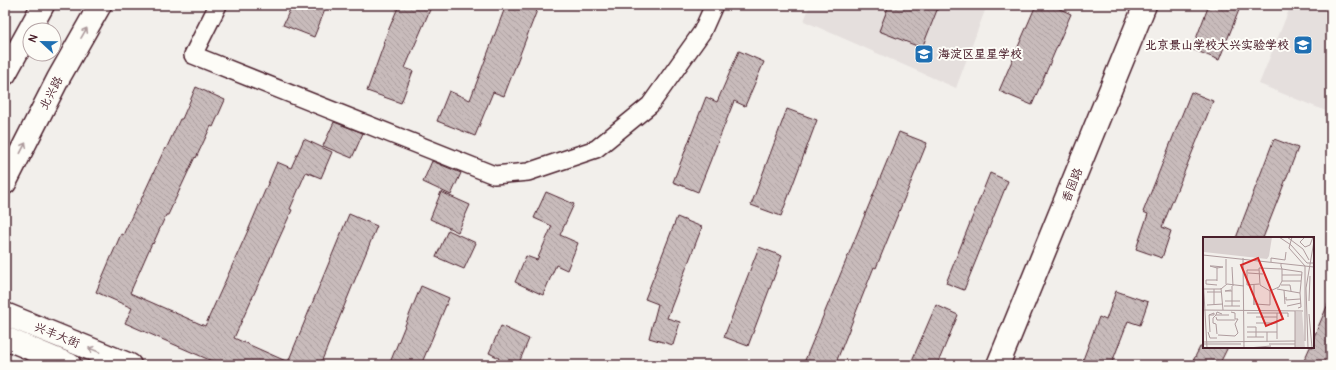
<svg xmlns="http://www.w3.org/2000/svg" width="1336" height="370" viewBox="0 0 1336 370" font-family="Pangolin,'LXGW WenKai TC',sans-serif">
<defs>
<pattern id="building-back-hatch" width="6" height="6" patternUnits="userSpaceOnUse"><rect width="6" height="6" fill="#c8bbbb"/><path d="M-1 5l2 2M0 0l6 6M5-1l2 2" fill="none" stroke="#ada0a1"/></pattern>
</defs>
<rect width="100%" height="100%" fill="#f2efeb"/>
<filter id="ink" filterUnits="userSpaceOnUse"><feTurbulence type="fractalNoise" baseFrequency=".025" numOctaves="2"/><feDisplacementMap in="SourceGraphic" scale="8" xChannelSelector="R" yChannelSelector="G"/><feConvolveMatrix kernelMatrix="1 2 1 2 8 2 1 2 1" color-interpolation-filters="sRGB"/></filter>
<g filter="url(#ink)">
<path fill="#e5dfdd" d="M 810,5 L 987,5 L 956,88 L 804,21 Z
M 1291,5 L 1331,5 L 1331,113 L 1259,84 Z"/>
<path fill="url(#building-back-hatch)" stroke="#4a1f2b" d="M 292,5 L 327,5 L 314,37 L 283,25 Z
M 399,5 L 432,5 L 405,68 L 413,71 L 401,103 L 367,91 L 384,44 L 383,43 Z
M 506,5 L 539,5 L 504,96 L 493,92 L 475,136 L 437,121 L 449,91 L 470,100 Z
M 889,5 L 939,5 L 922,48 L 879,31 Z
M 1036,5 L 1051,5 L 1071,14 L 1032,105 L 999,91 Z
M 1209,5 L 1241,5 L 1219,60 L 1192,49 Z
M 739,51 L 764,62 L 745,106 L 734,101 L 698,192 L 673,182 L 706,97 L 717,102 Z
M 196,87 L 225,100 L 213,127 L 211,126 L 196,158 L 195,157 L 168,215 L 166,215 L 153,244 L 152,243 L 130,293 L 205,326 L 250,226 L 277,162 L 291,168 L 304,139 L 332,152 L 321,178 L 306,172 L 290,209 L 292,210 L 234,338 L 288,362 L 349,214 L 377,226 L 320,365 L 221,365 L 125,323 L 132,308 L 96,292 L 121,234 L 123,235 L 137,205 L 138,206 L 165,148 L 166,149 L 180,119 L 182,119 Z
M 1191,92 L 1213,101 L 1162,227 L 1171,231 L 1162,258 L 1136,249 L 1148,214 L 1143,212 Z
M 787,109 L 817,120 L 781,216 L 751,205 Z
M 334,122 L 363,133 L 352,158 L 323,146 Z
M 899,132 L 927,143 L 876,268 L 874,267 L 835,365 L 803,365 Z
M 1274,139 L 1298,148 L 1263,238 L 1236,238 Z
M 432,161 L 461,173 L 451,195 L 423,182 Z
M 990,173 L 1008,181 L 964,290 L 946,283 Z
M 441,192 L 470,205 L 458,232 L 430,219 Z
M 546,192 L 574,204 L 560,235 L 578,243 L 567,270 L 556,265 L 543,295 L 515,282 L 526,256 L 537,260 L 552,226 L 534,218 Z
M 677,217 L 702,227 L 667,318 L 680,322 L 673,345 L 649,338 L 658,304 L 645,299 Z
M 448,230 L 476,243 L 464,269 L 436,257 Z
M 759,247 L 782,256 L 748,346 L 724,337 Z
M 421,286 L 449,298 L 421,365 L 389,365 Z
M 1116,291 L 1148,302 L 1140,325 L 1128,321 L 1111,365 L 1081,365 L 1099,317 L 1106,320 Z
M 1331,297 L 1331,359 L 1328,365 L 1302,365 L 1310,347 L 1313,347 L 1313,339 Z
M 936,305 L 958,315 L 937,365 L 910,365 Z
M 501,326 L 529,339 L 518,365 L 496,365 L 499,358 L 489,353 Z
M 1200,347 L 1228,347 L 1219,365 L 1191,365 Z"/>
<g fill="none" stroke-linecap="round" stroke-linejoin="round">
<g stroke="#4a1f2b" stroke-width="20">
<path id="street" d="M 218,5 L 193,55 L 494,175 L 528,172 L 596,149 L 650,105 L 702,32 L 714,5"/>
</g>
<g stroke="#4a1f2b" stroke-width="25">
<path id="secondary" d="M 5,74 L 43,5
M 5,183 L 58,79 L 100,5
M 5,314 L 130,365
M 5,338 L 70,365
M 998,365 L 1145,5"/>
</g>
<use href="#street" stroke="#fdfcf7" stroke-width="17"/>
<use href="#secondary" stroke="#fdfcf7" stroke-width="22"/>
</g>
<defs><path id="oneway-shaft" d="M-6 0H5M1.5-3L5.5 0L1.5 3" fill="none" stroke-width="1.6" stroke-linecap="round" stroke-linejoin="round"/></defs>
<g stroke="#ac999b">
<use href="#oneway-shaft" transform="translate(84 33) rotate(-60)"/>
<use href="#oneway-shaft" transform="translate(23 148) rotate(-63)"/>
<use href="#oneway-shaft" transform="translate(94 350) rotate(-158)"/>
</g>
</g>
<defs>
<g id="school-square" transform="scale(1)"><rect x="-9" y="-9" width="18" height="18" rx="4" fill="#1f6fb2" stroke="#fdfcf7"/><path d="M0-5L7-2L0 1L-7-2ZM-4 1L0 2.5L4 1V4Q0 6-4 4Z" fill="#fff"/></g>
</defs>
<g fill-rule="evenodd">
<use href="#school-square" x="1303" y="45"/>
<use href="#school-square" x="924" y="54"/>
</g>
<g text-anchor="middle" stroke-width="4" stroke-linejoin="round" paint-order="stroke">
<g font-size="12" font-weight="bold" fill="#4a1f2b" stroke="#fdfcf7" text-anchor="end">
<text x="1289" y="49">北京景山学校大兴实验学校</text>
<text x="938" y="58" text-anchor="start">海淀区星星学校</text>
</g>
<g font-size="12" fill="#4a1f2b" stroke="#fdfcf7">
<text transform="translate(51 93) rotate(-62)" y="4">北兴路</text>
<text transform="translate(1072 185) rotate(-68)" y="4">香园路</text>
<text transform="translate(57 335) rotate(22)" y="4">兴丰大街</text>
</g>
</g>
<g transform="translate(1203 237)">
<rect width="111" height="111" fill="#f2efeb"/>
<path d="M 0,0 L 69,0 L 66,19 L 64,22 L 1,15 ZM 92,75 L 99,75 L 102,111 L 92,111 Z" fill="#d9d0cf"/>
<path fill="none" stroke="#af9c9e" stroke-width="1" d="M 76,0 L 88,8 L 104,26 L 111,26M 84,0 L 100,12 L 106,23M 89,0 L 86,11 L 102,29 L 102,104M 102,0 L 97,5 L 102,10 L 107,8 L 110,0M 0,18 L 111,30M 40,21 L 41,111M 23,22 L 23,47M 68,25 L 68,21 L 82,23 L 83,15M 78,27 L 78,29 L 79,32 L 79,44 L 76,50 L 67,54 L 57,48 L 56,31 L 79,32 L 99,35 L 97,56M 7,29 L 10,29 L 20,30 L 14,31 ZM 14,30 L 14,44M 29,30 L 30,49M 56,33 L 44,33 L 44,48 L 56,47M 45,36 L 60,37M 79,38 L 99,38M 0,39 L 4,111M 14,43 L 3,43 L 3,47 L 14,48M 79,44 L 98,44M 78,48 L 87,48 L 88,54M 29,49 L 29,69M 18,51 L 20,73M 1,52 L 18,52 L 24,47 L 41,49M 11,52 L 11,67M 74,52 L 97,56 L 98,70 L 95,71M 28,53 L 22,54 L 29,54M 81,53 L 82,67M 4,55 L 18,55M 51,59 L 51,68 L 51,48M 83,60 L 83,63 L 97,62M 22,64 L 37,64M 106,64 L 107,39M 52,67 L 67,68 L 67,54M 4,68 L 20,67M 21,69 L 37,69M 84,69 L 98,66M 0,73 L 100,74M 44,76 L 85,76 L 85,80M 74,76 L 74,102M 19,77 L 14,75 L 13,78 L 26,78M 106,77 L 109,111M 6,78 L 11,76 L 11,78 L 6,78 L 7,95M 13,78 L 10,81 L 10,86 L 13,87 L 14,97M 13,80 L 14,83 L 32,83M 53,80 L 74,80M 53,86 L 74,86M 44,90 L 53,90 L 53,100M 5,95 L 7,101 L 14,101M 44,95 L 64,95M 15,98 L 32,99 L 35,96 L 32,87 L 35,82 L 32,82 L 32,76 L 28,75M 44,100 L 61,100M 0,105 L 92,104M 64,105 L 64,95 L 74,95M 0,107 L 38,107M 66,107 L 92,107M 45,111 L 68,109M 92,111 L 92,74M 105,111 L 103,51 L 111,4"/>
<path fill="#d62828" fill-opacity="0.15" stroke="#d62828" stroke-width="2" d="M 55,21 L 80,82 L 63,89 L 38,28 Z"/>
<rect width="111" height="111" fill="none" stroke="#4a1f2b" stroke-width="2"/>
</g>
<rect width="1336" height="370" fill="none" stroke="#fdfcf7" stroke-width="20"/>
<rect x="10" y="10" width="1316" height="350" fill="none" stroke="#4a1f2b" stroke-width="1.5" filter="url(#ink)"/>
<g transform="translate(42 42) rotate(292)"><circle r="19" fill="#fdfcf7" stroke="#b5a4a5"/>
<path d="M0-3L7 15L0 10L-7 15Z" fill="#1f6fb2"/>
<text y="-6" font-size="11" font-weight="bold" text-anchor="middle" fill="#4a1f2b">N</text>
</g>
</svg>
